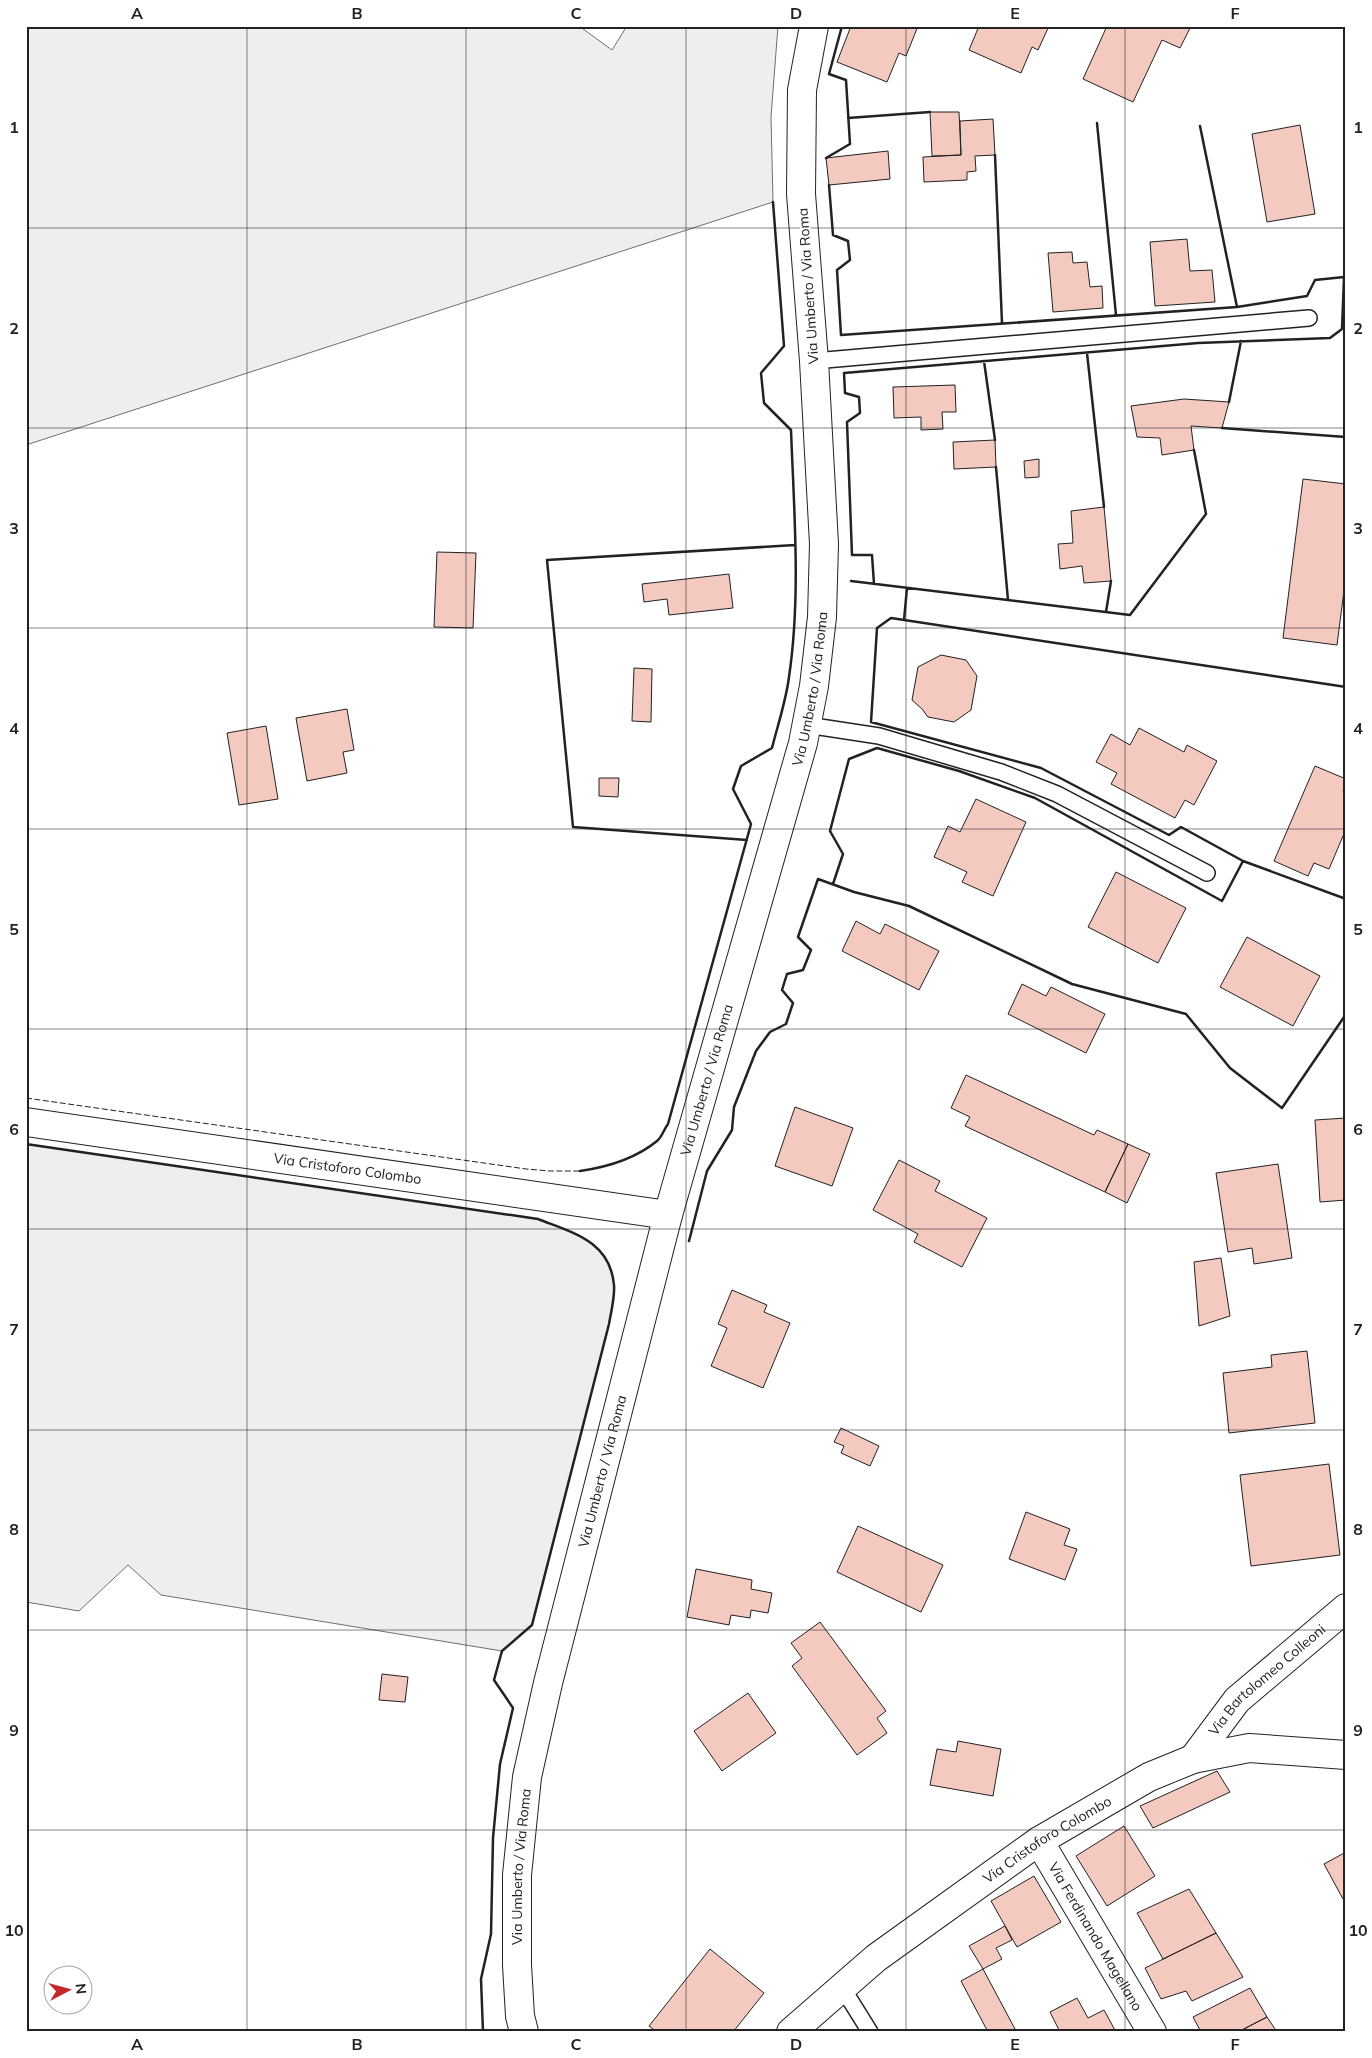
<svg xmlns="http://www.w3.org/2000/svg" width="1372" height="2058" viewBox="0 0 1372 2058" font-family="Mulish,sans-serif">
<rect width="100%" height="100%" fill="#fff"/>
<path fill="#eee" stroke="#6f6f6f" d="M 26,26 L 579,26 L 612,50 L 627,26 L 778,26 L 771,117 L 773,202 L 26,445 Z
M 26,1144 L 538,1219 C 573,1233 610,1241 614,1285 C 615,1297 611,1312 609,1324 L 532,1625 L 502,1651 L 161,1595 L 128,1565 L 79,1611 L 26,1602 Z"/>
<path fill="#f3c9c0" stroke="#222" d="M 851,26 L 918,26 L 906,56 L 899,53 L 887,82 L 837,62 Z
M 979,26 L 1049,26 L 1038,50 L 1032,47 L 1021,73 L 969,50 Z
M 1107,26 L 1191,26 L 1180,48 L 1162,40 L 1133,102 L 1083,79 Z
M 930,112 L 959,112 L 961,155 L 932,156 Z
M 993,119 L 995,155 L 975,156 L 976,171 L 967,172 L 967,180 L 924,182 L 923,157 L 961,155 L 960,121 Z
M 1300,125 L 1315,214 L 1267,222 L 1252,134 Z
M 888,151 L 890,179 L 829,185 L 826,158 Z
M 1187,239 L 1190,271 L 1212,270 L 1215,302 L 1155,306 L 1150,242 Z
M 1072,252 L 1073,263 L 1087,262 L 1090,287 L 1102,286 L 1103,308 L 1053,312 L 1048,253 Z
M 955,385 L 956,412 L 942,412 L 943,429 L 921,430 L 921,417 L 894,418 L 893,387 Z
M 1184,399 L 1229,402 L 1222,428 L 1191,426 L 1194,450 L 1162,455 L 1160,438 L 1137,437 L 1131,406 Z
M 995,440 L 996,467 L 954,469 L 953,442 Z
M 1039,459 L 1039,477 L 1025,478 L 1024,461 Z
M 1303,479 L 1346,484 L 1346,575 L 1337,645 L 1283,638 Z
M 1104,507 L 1111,581 L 1084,583 L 1082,566 L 1060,569 L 1058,544 L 1073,543 L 1071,511 Z
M 437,552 L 476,553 L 473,628 L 434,627 Z
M 729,574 L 733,608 L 669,615 L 667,599 L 644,602 L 642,584 Z
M 941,655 L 966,660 L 977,676 L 971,710 L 954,722 L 928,717 L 922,709 L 912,700 L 918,667 Z
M 634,668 L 652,669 L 651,722 L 632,721 Z
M 347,709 L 354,750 L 343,752 L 347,773 L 307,781 L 296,718 Z
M 266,726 L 278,799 L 239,805 L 227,733 Z
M 1139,728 L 1184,752 L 1187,745 L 1217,761 L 1194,805 L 1185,800 L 1175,818 L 1111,784 L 1117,773 L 1096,762 L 1111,734 L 1130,745 Z
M 1315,766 L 1346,779 L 1343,791 L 1346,792 L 1346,829 L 1329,869 L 1314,863 L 1308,876 L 1274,861 Z
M 599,778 L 619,778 L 618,797 L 599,796 Z
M 976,799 L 1026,822 L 993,896 L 962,882 L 967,872 L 934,857 L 948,826 L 960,832 Z
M 1116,872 L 1186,908 L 1158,963 L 1088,927 Z
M 856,921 L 880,934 L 885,924 L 939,951 L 919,990 L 842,951 Z
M 1247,937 L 1320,976 L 1293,1026 L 1220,987 Z
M 1022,984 L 1046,996 L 1051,987 L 1105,1014 L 1086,1053 L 1008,1014 Z
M 966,1075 L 1094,1135 L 1097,1130 L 1128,1144 L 1105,1192 L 965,1126 L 970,1117 L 951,1108 Z
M 795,1107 L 853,1128 L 832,1186 L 775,1166 Z
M 1346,1118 L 1346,1200 L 1320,1202 L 1315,1120 Z
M 1128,1144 L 1150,1154 L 1127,1203 L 1105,1192 Z
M 899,1160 L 940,1181 L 935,1191 L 987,1218 L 962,1267 L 914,1242 L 918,1234 L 873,1210 Z
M 1278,1164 L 1292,1258 L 1254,1264 L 1252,1248 L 1228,1252 L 1216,1173 Z
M 1221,1258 L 1230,1316 L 1199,1326 L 1194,1262 Z
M 732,1290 L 767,1305 L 764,1312 L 790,1323 L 763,1388 L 711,1366 L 727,1328 L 718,1324 Z
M 1307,1351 L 1315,1423 L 1229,1433 L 1223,1373 L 1272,1367 L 1271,1355 Z
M 841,1428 L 879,1446 L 870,1466 L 841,1453 L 844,1446 L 834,1442 Z
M 1329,1464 L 1340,1555 L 1251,1566 L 1240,1475 Z
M 1026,1512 L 1070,1529 L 1064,1545 L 1077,1549 L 1065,1580 L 1009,1559 Z
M 858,1526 L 943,1565 L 921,1612 L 837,1572 Z
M 696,1569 L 752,1580 L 751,1589 L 772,1593 L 768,1613 L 751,1610 L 750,1618 L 731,1615 L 729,1625 L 687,1617 Z
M 820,1622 L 886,1711 L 877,1718 L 887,1733 L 857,1755 L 792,1666 L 802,1658 L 791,1643 Z
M 382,1674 L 408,1677 L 405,1702 L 379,1700 Z
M 748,1693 L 776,1733 L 722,1771 L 694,1731 Z
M 958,1741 L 1001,1749 L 993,1796 L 930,1785 L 937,1749 L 956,1752 Z
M 1217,1771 L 1230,1792 L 1153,1828 L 1140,1806 Z
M 1124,1826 L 1155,1876 L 1107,1906 L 1076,1856 Z
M 1346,1852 L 1346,1898 L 1343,1899 L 1324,1864 Z
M 1034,1876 L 1061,1922 L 1017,1947 L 991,1901 Z
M 1189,1889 L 1216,1933 L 1163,1959 L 1137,1913 Z
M 1005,1926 L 1012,1940 L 996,1948 L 1002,1959 L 983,1969 L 969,1946 Z
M 1216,1933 L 1243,1977 L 1192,2001 L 1186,1991 L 1161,1999 L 1145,1968 Z
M 710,1949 L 764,1993 L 733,2032 L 657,2032 L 649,2026 Z
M 983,1969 L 1015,2029 L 1011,2032 L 988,2032 L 961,1981 Z
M 1250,1988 L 1267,2017 L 1238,2032 L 1201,2032 L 1193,2017 Z
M 1077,1998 L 1088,2018 L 1104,2010 L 1116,2032 L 1060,2032 L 1050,2012 Z
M 1267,2017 L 1277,2032 L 1238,2032 Z"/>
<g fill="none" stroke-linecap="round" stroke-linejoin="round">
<g stroke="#222" stroke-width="18">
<path id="service" d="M 814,361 L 1309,318
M 807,725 L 879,736 L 1001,772 L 1057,794 L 1207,873
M 842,1987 L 870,2032"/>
</g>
<g stroke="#222" stroke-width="30">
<g id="minor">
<path id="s1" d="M 1193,1759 L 1237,1700 L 1346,1608"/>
<path id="s2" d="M 1039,1841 L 1152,2032"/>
<path id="s3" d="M 791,2032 L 876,1958 L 1039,1841 L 1149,1777 L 1193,1759 L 1249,1748 L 1346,1755"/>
</g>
</g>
<g stroke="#222" stroke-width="30">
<g id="tertiary">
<path id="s4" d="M 26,1122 L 668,1215"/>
</g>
</g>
<g stroke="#222" stroke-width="30">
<g id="secondary">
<path id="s5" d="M 524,2032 L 520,2016 L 517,1965 L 517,1875 L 527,1777 L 548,1683 L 668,1215 L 803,743 L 814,686 L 822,617 L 824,544 L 814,361 L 801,194 L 802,90 L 814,26"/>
</g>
</g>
<use href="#service" stroke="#fff" stroke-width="15"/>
<use href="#minor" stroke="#fff" stroke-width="28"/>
<use href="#tertiary" stroke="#fff" stroke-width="28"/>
<use href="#secondary" stroke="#fff" stroke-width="28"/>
<path stroke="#222" stroke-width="1" stroke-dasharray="6 2.5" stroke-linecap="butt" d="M 26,1098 L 526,1169 L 550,1171 L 580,1171"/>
<path stroke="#222" stroke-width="2.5" d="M 848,118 L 930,112
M 1097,123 L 1116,315
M 1200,126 L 1237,307
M 995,155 L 1002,323
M 826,158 L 850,144 L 846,80 L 829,74 L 842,26
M 829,185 L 833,235 L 848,241 L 850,260 L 837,270 L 841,335 L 1237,307 L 1307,296 L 1315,280 L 1344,277 L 1342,329 L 1330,338 L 1198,343 L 844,373 L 845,393 L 859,397 L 860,413 L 847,422 L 852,555 L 872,555 L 874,584
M 1087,353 L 1104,507
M 984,361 L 995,440
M 1229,402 L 1241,341
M 1222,428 L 1346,437
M 996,467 L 1008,600
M 851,581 L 1130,615 L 1206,514 L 1194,450
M 1106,612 L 1111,581
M 904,620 L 907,588
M 1346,687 L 891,618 L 877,628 L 871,722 L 1041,768 L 1169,835 L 1181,827 L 1243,861 L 1346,899
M 747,840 L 573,827 L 547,560 L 795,545
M 833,884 L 843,854 L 830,831 L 849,759 L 877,748 L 959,771 L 1035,798 L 1222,901 L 1243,861
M 26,1144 L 538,1219 C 573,1233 610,1241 614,1285 C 615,1297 611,1312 609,1324 L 532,1625 L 502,1651 L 494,1680 L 513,1708 L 500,1764 L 493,1838 L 491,1934 L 481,1979 L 483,2032
M 580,1171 C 608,1167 635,1159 657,1141 C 662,1137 664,1129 668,1124 L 751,824 L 733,789 L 741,766 L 772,748 C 778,724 786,701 789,677 C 801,596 794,511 791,430 L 764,403 L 761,373 L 784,346 L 773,202
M 689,1241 L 707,1171 L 732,1130 L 734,1107 L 756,1051 L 770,1032 L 786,1024 L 793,1003 L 782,990 L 787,974 L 803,970 L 811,950 L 798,937 L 818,879 L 854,892 L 909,906 L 1072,984 L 1186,1014 L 1230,1068 L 1282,1108 L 1344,1017 L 1346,1004"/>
</g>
<path fill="none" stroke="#222" stroke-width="1" stroke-opacity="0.55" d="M 247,26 L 247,2032M 466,26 L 466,2032M 686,26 L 686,2032M 906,26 L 906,2032M 1125,26 L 1125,2032M 26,228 L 1346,228M 26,428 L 1346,428M 26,628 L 1346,628M 26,829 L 1346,829M 26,1029 L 1346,1029M 26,1229 L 1346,1229M 26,1430 L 1346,1430M 26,1630 L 1346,1630M 26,1830 L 1346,1830"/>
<g text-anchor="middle" stroke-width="4" stroke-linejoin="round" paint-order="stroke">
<g font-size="14" fill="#222" stroke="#fff">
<text transform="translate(808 286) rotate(-94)" y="5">Via Umberto / Via Roma</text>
<text dy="5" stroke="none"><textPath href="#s5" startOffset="1381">Via Umberto / Via Roma</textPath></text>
<text dy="5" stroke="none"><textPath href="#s5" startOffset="976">Via Umberto / Via Roma</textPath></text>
<text dy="5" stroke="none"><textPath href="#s4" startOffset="325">Via Cristoforo Colombo</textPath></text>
<text dy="5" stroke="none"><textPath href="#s5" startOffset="571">Via Umberto / Via Roma</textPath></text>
<text dy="5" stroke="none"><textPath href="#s1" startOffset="109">Via Bartolomeo Colleoni</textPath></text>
<text dy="5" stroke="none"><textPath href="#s3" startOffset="321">Via Cristoforo Colombo</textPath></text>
<text dy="5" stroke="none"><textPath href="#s5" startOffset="166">Via Umberto / Via Roma</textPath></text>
<text dy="5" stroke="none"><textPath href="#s2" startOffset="111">Via Ferdinando Magellano</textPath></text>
</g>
</g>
<rect width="1372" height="2058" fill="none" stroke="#ffffff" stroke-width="55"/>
<g transform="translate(68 1990) rotate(84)"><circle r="24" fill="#ffffff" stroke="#a7a7a7"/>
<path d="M0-4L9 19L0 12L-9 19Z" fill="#c62828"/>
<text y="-8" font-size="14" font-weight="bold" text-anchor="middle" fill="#222222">N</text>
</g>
<rect x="28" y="28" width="1316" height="2002" fill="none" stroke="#222" stroke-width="2"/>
<g font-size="16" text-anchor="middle" font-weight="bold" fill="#222">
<text x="137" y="19">A</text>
<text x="357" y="19">B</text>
<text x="576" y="19">C</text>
<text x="796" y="19">D</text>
<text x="1015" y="19">E</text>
<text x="1235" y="19">F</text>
<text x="14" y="133">1</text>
<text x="1358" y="133">1</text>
<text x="14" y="334">2</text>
<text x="1358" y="334">2</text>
<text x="14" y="534">3</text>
<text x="1358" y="534">3</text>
<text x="14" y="734">4</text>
<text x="1358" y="734">4</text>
<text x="14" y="935">5</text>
<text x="1358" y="935">5</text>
<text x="14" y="1135">6</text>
<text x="1358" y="1135">6</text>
<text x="14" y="1335">7</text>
<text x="1358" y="1335">7</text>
<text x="14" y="1535">8</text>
<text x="1358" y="1535">8</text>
<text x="14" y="1736">9</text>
<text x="1358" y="1736">9</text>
<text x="14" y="1936">10</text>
<text x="1358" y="1936">10</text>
<text x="137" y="2050">A</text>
<text x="357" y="2050">B</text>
<text x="576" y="2050">C</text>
<text x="796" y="2050">D</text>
<text x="1015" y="2050">E</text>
<text x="1235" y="2050">F</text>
</g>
</svg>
